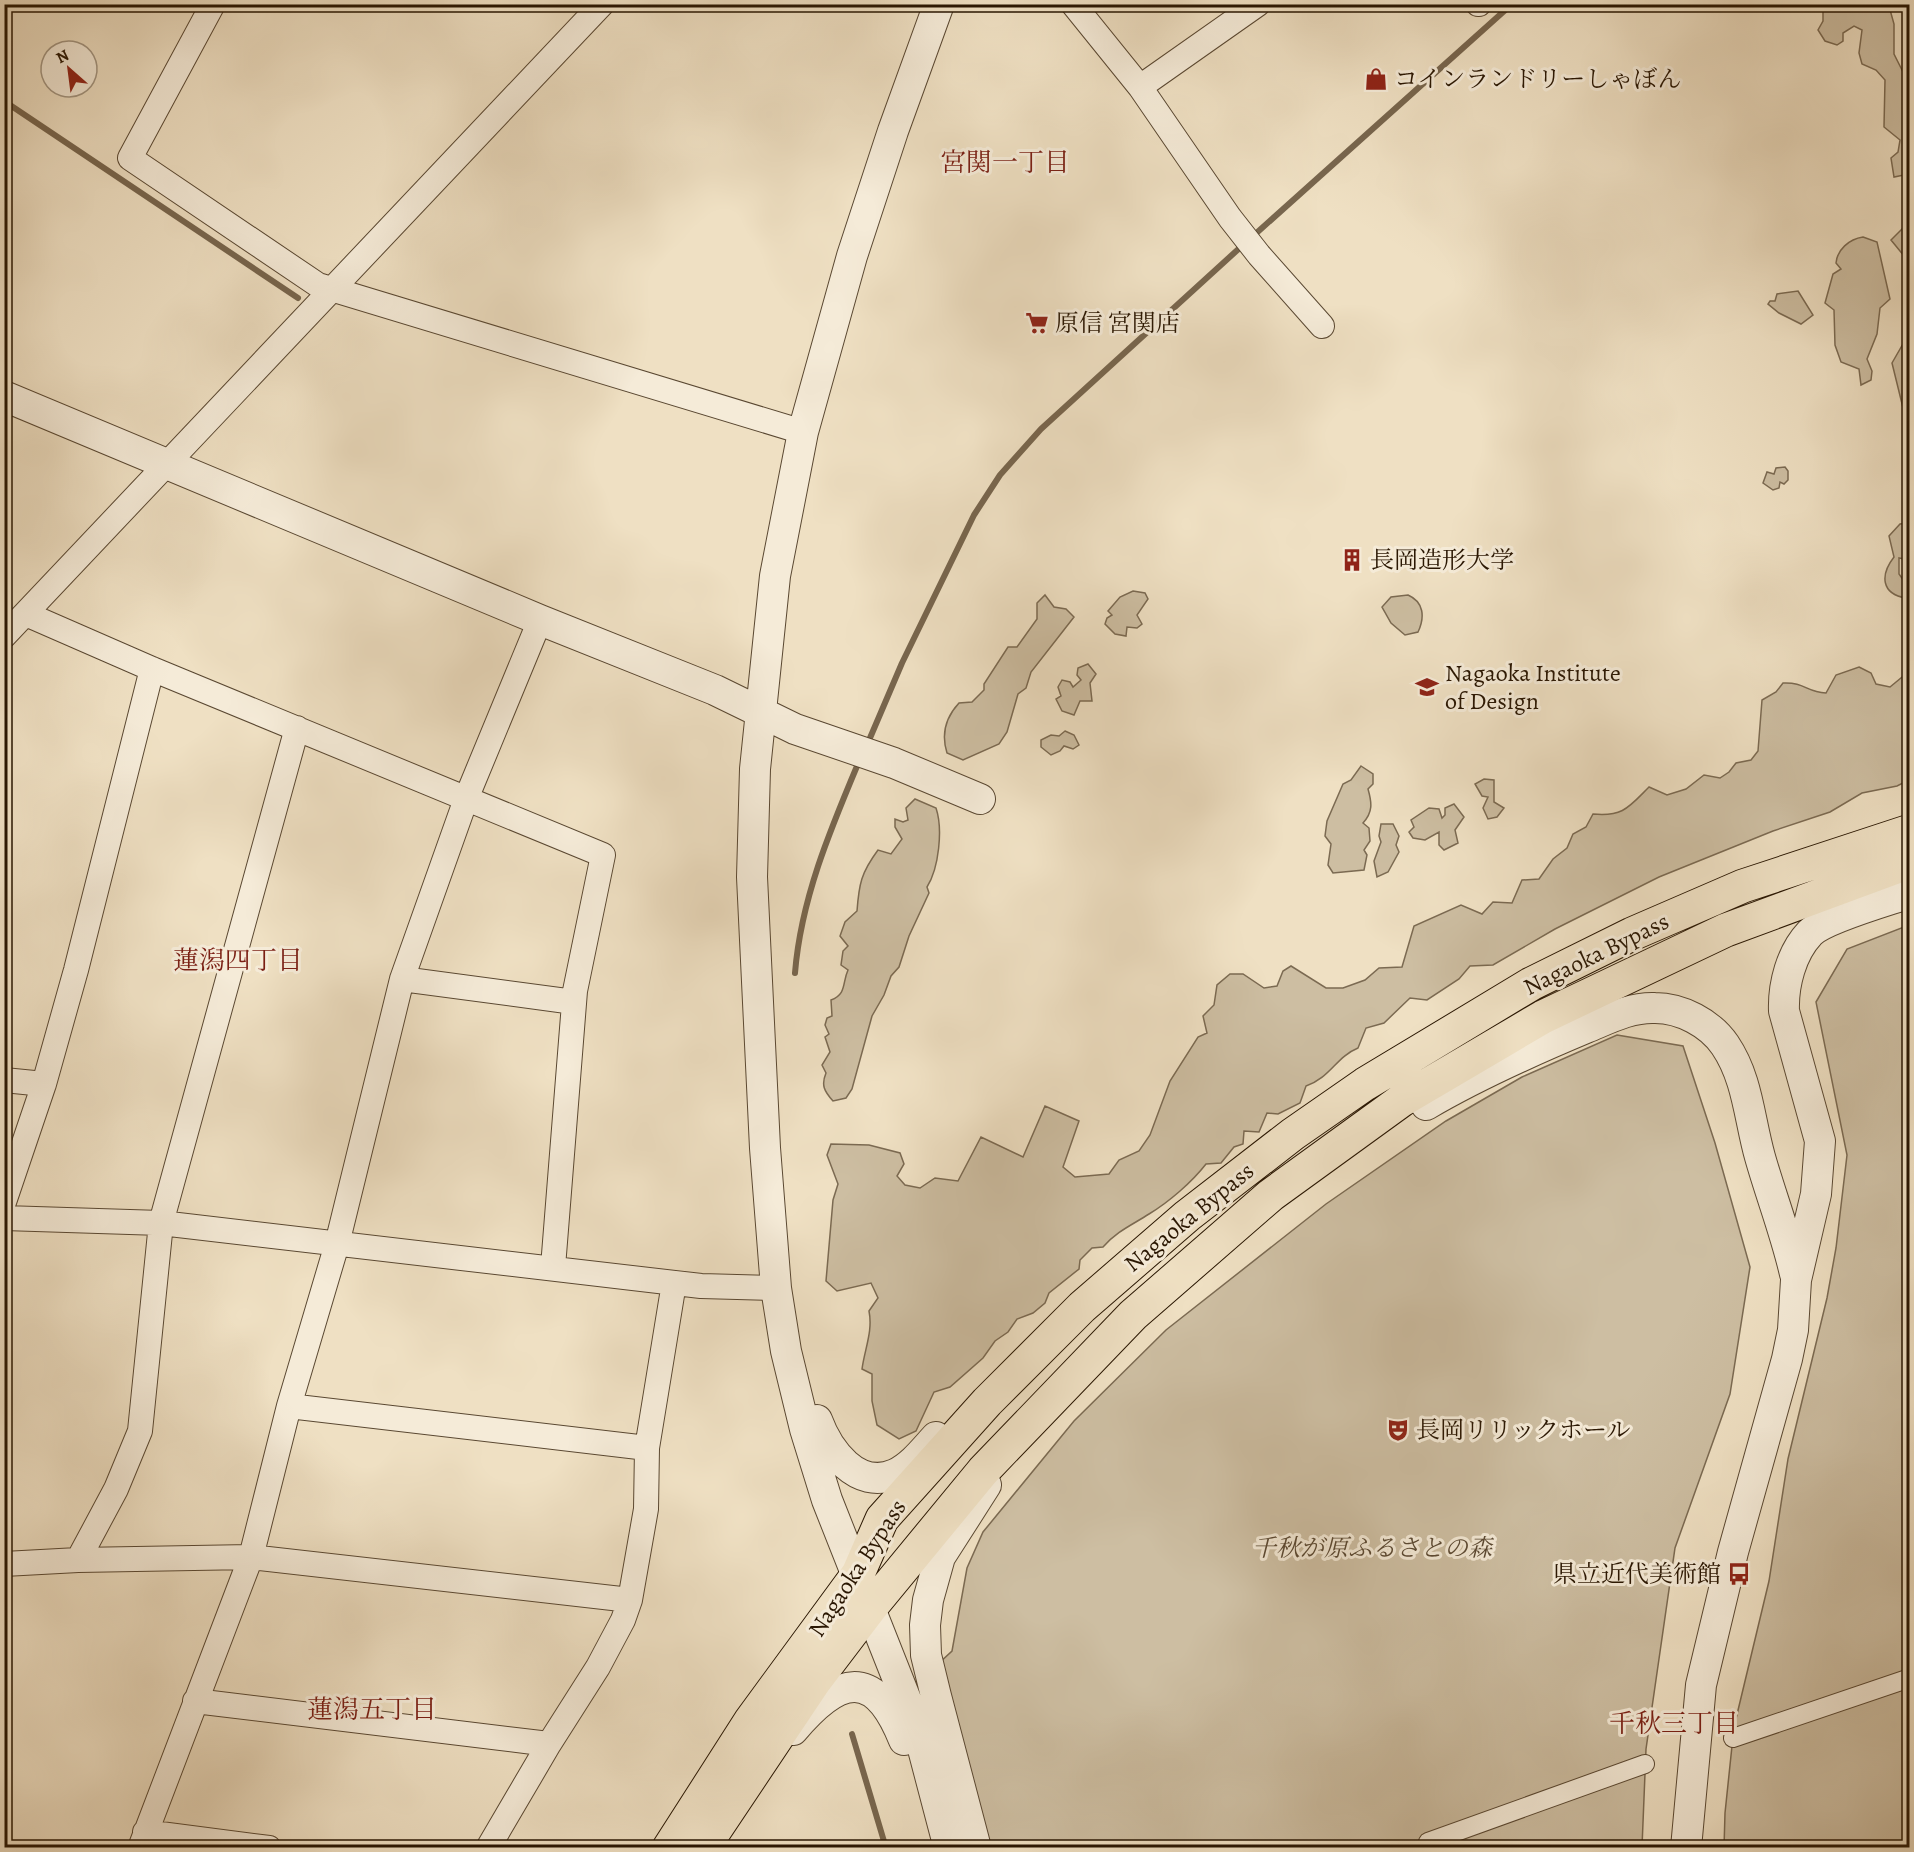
<svg xmlns="http://www.w3.org/2000/svg" width="1914" height="1852" viewBox="0 0 1914 1852" font-family="Alegreya,'Noto Serif JP',serif">
<rect width="100%" height="100%" fill="#efe0c3"/>
<filter id="stains"><feTurbulence type="fractalNoise" baseFrequency=".00333" numOctaves="4"/><feColorMatrix values="0 0 0 0 .2 0 0 0 0 .09 0 0 0 0 .02 0 0 0 .5 -.17"/></filter>
<radialGradient id="worn" r=".72"><stop offset=".6" stop-color="#630" stop-opacity="0"/><stop offset="1" stop-color="#630" stop-opacity=".3"/></radialGradient>
<path fill="#cdbea2" stroke="#7b6a52" stroke-width="1.5" d="M 1882,4 L 1889,6 L 1894,24 L 1894,54 L 1903,72 L 1906,94 L 1903,110 L 1909,138 L 1909,174 L 1894,177 L 1891,158 L 1898,152 L 1900,140 L 1884,127 L 1885,80 L 1876,70 L 1862,64 L 1859,53 L 1862,30 L 1854,26 L 1843,33 L 1843,41 L 1837,45 L 1825,41 L 1818,30 L 1823,21 L 1823,5 Z
M 1909,191 L 1909,262 L 1891,240 L 1906,225 L 1905,203 Z
M 1863,237 L 1877,242 L 1890,299 L 1880,308 L 1877,334 L 1867,359 L 1872,371 L 1871,380 L 1861,385 L 1859,369 L 1841,362 L 1835,345 L 1834,310 L 1825,303 L 1833,274 L 1841,269 L 1836,263 C 1837,250 1849,239 1863,237 Z
M 1909,268 L 1910,419 L 1909,419 L 1903,408 L 1892,363 L 1904,342 L 1903,305 Z
M 1798,291 L 1813,315 L 1801,324 L 1779,313 L 1768,304 L 1770,301 L 1775,301 L 1777,294 Z
M 1785,467 L 1788,471 L 1788,480 L 1784,484 L 1780,482 L 1779,488 L 1773,490 L 1763,483 L 1767,472 L 1774,474 L 1776,468 Z
M 1908,523 L 1909,560 L 1899,558 L 1899,574 L 1909,588 L 1906,598 C 1881,594 1880,575 1894,557 L 1889,536 L 1900,524 Z
M 1133,591 L 1145,593 L 1148,599 L 1137,615 L 1142,624 L 1137,628 L 1127,627 L 1126,636 L 1115,634 L 1105,624 L 1107,618 L 1112,615 L 1108,611 L 1120,597 Z
M 1045,595 L 1054,607 L 1066,609 L 1074,617 L 1031,672 L 1026,688 L 1018,694 L 1007,732 L 999,744 L 963,760 L 947,753 C 941,734 946,717 959,703 L 972,702 L 984,690 L 984,684 L 1008,647 L 1017,647 L 1037,619 L 1037,603 Z
M 1408,595 C 1424,602 1425,617 1418,632 L 1405,635 L 1391,623 L 1382,607 L 1391,597 Z
M 1088,664 L 1096,674 L 1090,683 L 1092,701 L 1080,701 L 1074,715 L 1062,711 L 1056,699 L 1061,696 L 1058,687 L 1062,680 L 1070,682 L 1073,687 L 1081,680 L 1077,675 L 1078,668 Z
M 1859,667 L 1871,673 L 1876,684 L 1890,687 L 1907,673 L 1909,675 L 1909,780 L 1897,786 L 1862,793 L 1830,812 L 1773,831 L 1659,877 L 1555,929 L 1493,965 L 1470,966 L 1459,979 L 1427,1000 L 1410,998 L 1384,1023 L 1366,1028 L 1358,1048 C 1336,1057 1330,1078 1306,1086 L 1300,1103 L 1278,1114 L 1267,1113 L 1259,1132 L 1244,1131 L 1243,1144 L 1234,1147 L 1221,1163 L 1206,1164 C 1192,1182 1169,1202 1149,1214 C 1132,1225 1117,1231 1103,1247 L 1092,1248 L 1080,1260 L 1079,1269 L 1049,1293 L 1045,1303 L 1033,1313 L 1017,1319 L 1008,1332 L 995,1341 L 983,1358 L 950,1387 L 934,1392 L 916,1431 L 899,1439 L 877,1425 L 872,1401 L 872,1374 L 862,1369 C 865,1348 873,1331 869,1311 L 878,1298 L 871,1283 L 837,1291 L 826,1281 L 833,1200 L 838,1184 L 827,1155 L 831,1144 L 869,1145 L 900,1153 L 904,1164 L 897,1176 L 905,1185 L 920,1188 L 935,1178 L 958,1181 L 981,1137 L 1023,1157 L 1045,1106 L 1079,1121 L 1063,1167 L 1075,1177 L 1109,1174 L 1119,1160 L 1139,1151 L 1150,1135 L 1170,1081 L 1198,1037 L 1207,1033 L 1203,1016 L 1214,1005 L 1217,985 L 1230,974 L 1243,974 L 1264,988 L 1277,986 L 1283,971 L 1291,966 L 1326,988 L 1343,988 L 1365,980 L 1379,968 L 1402,967 L 1414,926 L 1461,905 L 1482,914 L 1493,902 L 1512,903 L 1522,880 L 1539,879 L 1553,859 L 1567,848 L 1573,834 L 1586,827 L 1593,814 C 1623,817 1629,807 1649,787 L 1667,795 L 1686,789 L 1704,775 L 1720,778 L 1729,772 L 1736,763 L 1751,760 L 1758,751 L 1762,700 L 1776,692 L 1783,683 C 1805,682 1806,692 1826,693 L 1836,675 Z
M 1065,731 L 1074,735 L 1079,745 L 1073,749 L 1064,746 L 1060,751 L 1051,755 L 1041,747 L 1041,740 L 1051,735 L 1059,736 Z
M 1361,766 L 1373,774 L 1373,784 L 1368,789 C 1372,803 1373,812 1363,823 L 1369,828 L 1370,841 L 1364,850 L 1367,855 L 1364,870 L 1333,873 L 1328,865 L 1331,844 L 1325,836 L 1327,821 L 1343,784 L 1351,780 Z
M 1484,779 L 1494,780 L 1494,802 L 1504,808 L 1497,817 L 1488,819 L 1483,808 L 1488,797 L 1482,796 L 1475,784 Z
M 915,799 L 936,808 C 943,829 939,868 927,887 L 929,893 L 909,936 L 899,967 L 891,976 L 884,995 L 872,1016 L 852,1089 L 846,1098 L 833,1101 C 824,1091 821,1085 826,1073 L 822,1065 L 830,1052 L 825,1037 L 829,1034 L 825,1025 L 827,1018 L 832,1016 L 831,1000 C 847,994 842,983 848,970 L 841,965 L 843,951 L 848,946 L 840,936 L 845,922 L 857,911 C 859,884 861,873 878,850 L 891,854 L 902,839 L 895,827 L 895,819 L 903,822 L 908,820 L 906,808 Z
M 1454,804 L 1464,817 L 1455,830 L 1458,843 L 1444,850 L 1439,845 L 1439,832 L 1425,840 L 1413,838 L 1409,832 L 1414,827 L 1411,820 L 1429,808 L 1439,809 L 1442,818 L 1445,815 L 1445,808 Z
M 1381,824 L 1393,824 L 1399,836 L 1396,845 L 1399,852 L 1388,872 L 1377,877 L 1374,861 L 1381,842 L 1379,836 Z
M 1909,925 L 1909,1847 L 1724,1848 L 1725,1813 L 1734,1727 L 1769,1581 L 1788,1459 L 1827,1298 L 1836,1248 L 1847,1155 L 1816,1002 L 1847,949 Z
M 1617,1035 L 1683,1046 L 1715,1143 L 1750,1267 L 1730,1394 L 1675,1548 L 1646,1749 L 1642,1847 L 987,1847 L 938,1664 L 952,1651 L 967,1568 L 983,1532 L 1074,1421 L 1166,1330 L 1326,1204 L 1446,1121 L 1522,1077 Z"/>
<g fill="none" stroke-linecap="round" stroke-linejoin="round">
<path stroke="#78664e" stroke-width="6" d="M 4,101 L 298,298
M 1252,237 L 1512,4
M 867,745 L 902,663 L 974,515 L 1000,475 L 1041,429 L 1244,244
M 795,973 C 801,898 831,828 860,759
M 852,1734 L 886,1848"/>
<g stroke="#5a4832" stroke-width="20">
<path id="pedestrian" d="M 1733,1738 L 1910,1678
M 1428,1842 L 1645,1764"/>
</g>
<g stroke="#5a4832" stroke-width="26">
<path id="minor" d="M 213,4 L 130,158 L 318,285 L 803,432
M 1073,4 L 1140,87 L 1258,4
M 1478,4 L 1479,4
M 1140,87 L 1230,218 L 1259,255 L 1322,326
M 26,614 L 152,669 L 603,855 L 575,991 L 553,1267
M 4,636 L 602,4
M 402,979 L 574,1002
M 4,1080 L 44,1084
M 4,1202 L 44,1084 L 76,970 L 152,669
M 4,1218 L 161,1223 L 701,1286 L 776,1288
M 289,1406 L 647,1448
M 78,1560 L 116,1489 L 140,1431 L 161,1223 L 297,728
M 4,1564 L 78,1560 L 251,1557 L 630,1600
M 195,1701 L 549,1744
M 145,1832 L 269,1848
M 140,1848 L 251,1557 L 289,1406 L 337,1244 L 402,979 L 466,799 L 540,620
M 488,1848 L 549,1744 L 598,1667 L 623,1620 L 630,1600 L 646,1509 L 647,1448 L 674,1283"/>
</g>
<g stroke="#5a4832" stroke-width="32">
<path id="tertiary" d="M 939,4 L 893,131 L 852,256 L 803,432 L 775,576 L 755,769 L 752,877 L 765,1148 L 776,1288 L 786,1351 L 805,1429 L 827,1500 L 918,1730 L 949,1848
M 4,396 L 540,620 L 715,690 L 795,729 L 894,763 L 980,799
M 1426,1105 C 1477,1075 1531,1051 1586,1028 C 1608,1019 1630,1007 1655,1008 C 1681,1008 1710,1023 1725,1045 C 1748,1079 1749,1118 1760,1157 C 1771,1196 1786,1234 1795,1274
M 817,1420 C 828,1450 857,1491 895,1474 C 912,1466 924,1450 936,1437
M 793,1730 C 839,1676 874,1666 904,1740
M 976,1848 L 936,1696 L 926,1655 L 925,1625 L 928,1600 L 940,1557 L 986,1485
M 1686,1848 L 1701,1685 L 1733,1552 L 1787,1359 L 1793,1330 L 1796,1280 L 1816,1194 L 1820,1141 L 1784,1011 C 1783,985 1791,953 1810,933 C 1825,918 1887,901 1910,893"/>
</g>
<g stroke="#291602" stroke-width="35">
<path id="trunk" d="M 669,1848 L 751,1720 L 858,1574 L 882,1519 L 987,1402 L 1082,1307 L 1187,1216 L 1293,1134 L 1365,1084 L 1531,984 L 1632,934 L 1743,886 L 1910,831
M 703,1848 L 814,1682 L 871,1607 L 983,1471 L 1133,1315 L 1271,1195 L 1402,1100 L 1543,1017 L 1726,930 L 1910,862"/>
</g>
<use href="#pedestrian" stroke="#f5ebd8" stroke-width="18"/>
<use href="#minor" stroke="#f5ebd8" stroke-width="24"/>
<use href="#tertiary" stroke="#f5ebd8" stroke-width="30"/>
<use href="#trunk" stroke="#efe0c3" stroke-width="33"/>
</g>
<defs>
<g id="shop-bare" transform="scale(1.8)"><path d="M-5-2.5h2.3a2.7 3.5 0 0 1 5.4 0H5L5.5 6h-11ZM-1.5-2.5h3a1.5 2.3 0 0 0-3 0Z" fill="#8f2418" stroke="#f5ebd8" stroke-width="2.5" paint-order="stroke"/></g>
<g id="supermarket-bare" transform="scale(1.8)"><path d="M-6-5.5h2.5l.6 2H6L4.5 2H-2.5L-4.4-4H-6ZM-1.5 3.2a1.3 1.3 0 1 0 .1 0ZM3 3.2a1.3 1.3 0 1 0 .1 0Z" fill="#8f2418" stroke="#f5ebd8" stroke-width="2.5" paint-order="stroke"/></g>
<g id="building-bare" transform="scale(1.8)"><path d="M-4-6H4V6H1V3H-1V6H-4ZM-2.5-4.3h1.7v1.8h-1.7ZM.8-4.3h1.7v1.8H.8ZM-2.5-1h1.7V.8h-1.7ZM.8-1h1.7V.8H.8Z" fill="#8f2418" stroke="#f5ebd8" stroke-width="2.5" paint-order="stroke"/></g>
<g id="university-bare" transform="scale(1.8)"><path d="M0-5L7-2L0 1L-7-2ZM-4 1L0 2.5L4 1V4Q0 6-4 4Z" fill="#8f2418" stroke="#f5ebd8" stroke-width="2.5" paint-order="stroke"/></g>
<g id="theatre-bare" transform="scale(1.8)"><path d="M-5-5.5Q0-4 5-5.5V0Q5 5 0 6Q-5 5-5 0ZM-3.3-2.5H-1v1.5H-3.3ZM1-2.5H3.3v1.5H1ZM-2.8 1Q0 5.5 2.8 1Z" fill="#8f2418" stroke="#f5ebd8" stroke-width="2.5" paint-order="stroke"/></g>
<g id="bus-bare" transform="scale(1.8)"><path d="M-5-6H5V4H4V6H2V4H-2V6H-4V4H-5ZM-3.5-4V0h7V-4ZM-3.5 1.2v1.5H-2V1.2ZM2 1.2v1.5H3.5V1.2Z" fill="#8f2418" stroke="#f5ebd8" stroke-width="2.5" paint-order="stroke"/></g>
</defs>
<g fill-rule="evenodd">
<use href="#shop-bare" x="1376" y="79"/>
<use href="#supermarket-bare" x="1037" y="323"/>
<use href="#building-bare" x="1352" y="560"/>
<use href="#university-bare" x="1427" y="687"/>
<use href="#theatre-bare" x="1398" y="1430"/>
<use href="#bus-bare" x="1739" y="1574"/>
</g>
<g text-anchor="middle" stroke-width="6" stroke-linejoin="round" paint-order="stroke">
<g font-size="24" fill="#291602" stroke="#f5ebd8" text-anchor="start">
<text x="1394" y="87">コインランドリーしゃぼん</text>
<text x="1055" y="331">原信 宮関店</text>
<text x="1370" y="568">長岡造形大学</text>
<text x="1445" y="681">Nagaoka Institute<tspan x="1445" dy="28">of Design</tspan></text>
<text x="1416" y="1438">長岡リリックホール</text>
<text x="1721" y="1582" text-anchor="end">県立近代美術館</text>
</g>
<g font-size="24" fill="#291602" stroke="#f5ebd8">
<text transform="translate(1596 954) rotate(-26)" y="8">Nagaoka Bypass</text>
<text transform="translate(1189 1217) rotate(-39)" y="8">Nagaoka Bypass</text>
<text transform="translate(857 1568) rotate(-57)" y="8">Nagaoka Bypass</text>
</g>
<g font-size="24" font-style="italic" fill="#5a4832" stroke="#f5ebd8">
<text x="1372" y="1556">千秋が原ふるさとの森</text>
</g>
<g font-size="26" fill="#7a1f14" stroke="#f5ebd8">
<text x="1005" y="171">宮関一丁目</text>
<text x="238" y="969">蓮潟四丁目</text>
<text x="372" y="1718">蓮潟五丁目</text>
<text x="1674" y="1732">千秋三丁目</text>
</g>
</g>
<rect width="1914" height="1852" fill="none" stroke="#efe0c3" stroke-width="24"/>
<rect x="6" y="6" width="1902" height="1840" fill="none" stroke="#291602" stroke-width="3"/>
<rect x="12" y="12" width="1890" height="1828" fill="none" stroke="#291602" stroke-width="1.5"/>
<g transform="translate(69 69) rotate(332)"><circle r="28" fill="#f5ebd8" stroke="#a39682" stroke-width="1.5"/>
<path d="M0-4.5L10 22L0 15L-10 22Z" fill="#8f2418"/>
<text y="-9" font-size="16" font-weight="bold" text-anchor="middle" fill="#291602">N</text>
</g>
<rect width="100%" height="100%" filter="url(#stains)"/>
<rect width="100%" height="100%" fill="url(#worn)"/>
</svg>
